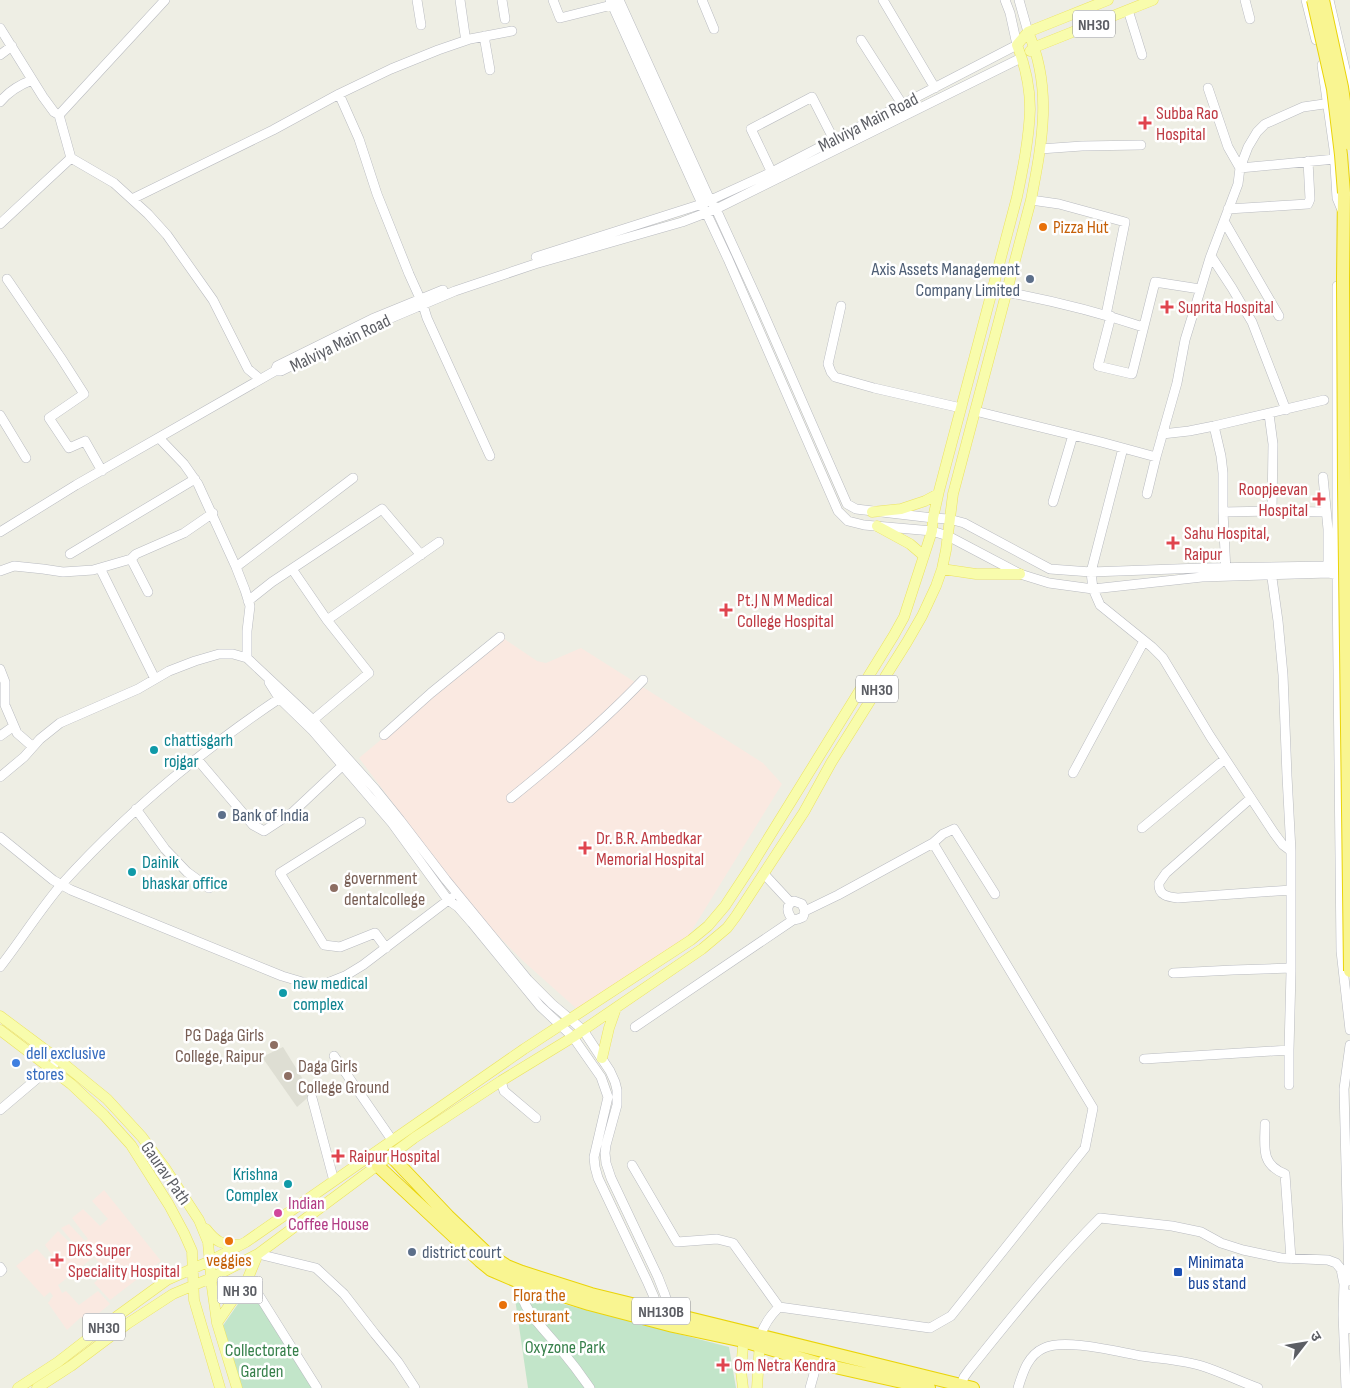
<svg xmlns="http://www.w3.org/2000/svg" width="1350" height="1388" viewBox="0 0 1350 1388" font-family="'Sofia Sans Condensed','Noto Sans Devanagari',sans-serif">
<rect width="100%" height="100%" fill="#eeeee4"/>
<path fill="#deded3" d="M 283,1047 L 312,1094 L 297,1107 L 262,1057 Z"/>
<path fill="#fae9e1" d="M 503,638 L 537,661 L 546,663 L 581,648 L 763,763 L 782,784 L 689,935 L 578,1010 L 522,960 L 475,912 L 359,758 Z
M 104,1190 L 161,1261 L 110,1300 L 94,1283 L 107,1271 L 94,1257 L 58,1285 L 62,1293 L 66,1291 L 79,1305 L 98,1291 L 110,1304 L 87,1323 L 81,1317 L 67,1330 L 48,1303 L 53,1296 L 50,1292 L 44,1297 L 16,1266 L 37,1249 L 47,1260 L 52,1255 L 45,1245 L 58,1231 L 74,1247 L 76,1246 L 61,1228 L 69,1224 L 85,1241 L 88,1239 L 72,1218 L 83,1209 L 100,1226 L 108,1219 L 92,1201 Z"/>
<path fill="#c2e5c9" d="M 513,1285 L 540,1298 L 729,1347 L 736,1388 L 528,1388 Z
M 249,1288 L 312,1388 L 242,1388 L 222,1327 Z"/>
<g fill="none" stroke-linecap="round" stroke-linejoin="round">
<g stroke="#b9bbc0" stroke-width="10">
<path id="minor" d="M 417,0 L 421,25
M 460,0 L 465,35
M 502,0 L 505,19
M 553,0 L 560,18 L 616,4
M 610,0 L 698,195 L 728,259 L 838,511 L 848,521 L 864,525 L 932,531 L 948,536 L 1020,574 L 1049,583 L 1093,589 L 1202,577 L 1329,573 L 1350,578
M 619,0 L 710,200 L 716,209 L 759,303 L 847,504 L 856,509 L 933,518 L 949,519 L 964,523 L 1050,569 L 1091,572 L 1202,568 L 1328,566 L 1349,570
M 702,0 L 714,29
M 883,0 L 935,88
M 1019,0 L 1028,32
M 1245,0 L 1250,19
M 1306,0 L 1316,40
M 1329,0 L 1350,90
M 1128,10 L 1142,55
M 0,28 L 43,97 L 54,112 L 59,115 L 71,158 L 114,183 L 148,214 L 167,235 L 213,300 L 248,369 L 260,379
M 484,36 L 490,70
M 861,40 L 902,104
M 0,55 L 12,46
M 1322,65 L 1334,149 L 1337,198 L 1342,210
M 1208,88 L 1228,147 L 1240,168 L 1335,159
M 339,94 L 359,139 L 377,194 L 409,274 L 423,305 L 427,318 L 490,456
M 0,102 C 9,91 19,85 32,80
M 59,115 L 165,0
M 1040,149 L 1082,146 L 1141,145
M 773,175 L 751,129 L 812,97 L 834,140
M 132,199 L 273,130 L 339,94 L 391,69 L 438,50 L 470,39 L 512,31
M 1031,200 L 1059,204 L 1125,222 L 1106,315
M 1228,209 L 1308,204 L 1310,199 L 1308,161
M 1224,221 L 1279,316
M 0,224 L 71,158
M 1211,256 L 1232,288 L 1252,322 L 1286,410
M 536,257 L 702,204 L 772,172 L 1017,45 L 1010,13 L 1005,0
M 7,279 L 61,358 L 84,394 L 49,418 L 69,448 L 85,441 L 102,471
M 1337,286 L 1337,576 L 1341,951 L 1350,1030
M 1006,292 C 1053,301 1098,312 1143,327
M 841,306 L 828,364 L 831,372 L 835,377 L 874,388 L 961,408
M 1111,316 L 1098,366 L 1132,374 L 1155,282 L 1200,289
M 275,371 L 277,366 L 372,319 L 443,290
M 975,411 L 1101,442 L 1156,457 L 1177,383 L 1185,340 L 1197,301 L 1210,258 L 1238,184 L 1240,168 L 1248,147 L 1257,132 L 1265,124 L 1303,107 L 1324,104 L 1350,95
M 1269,414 L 1273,444 L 1272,511
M 0,415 L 26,458
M 1214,426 L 1221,456 L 1223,473 L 1223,512 L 1226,572
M 1162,434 L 1189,431 L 1214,426 L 1324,400
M 159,438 L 184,464 L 198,484 L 236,567 L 245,590 L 250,606 L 247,631 L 247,658
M 1123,448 L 1091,572 L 1093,589 L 1100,605 L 1152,647 L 1163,658 L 1210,736 L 1274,833 L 1283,845 L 1291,851
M 1323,477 L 1328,529 L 1328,571
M 1147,494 L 1156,457
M 1053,502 L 1073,435
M 1223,512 L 1272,511 L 1325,512
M 0,532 L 76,485 L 275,371 L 281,371 L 372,326 L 455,291 L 535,264 L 682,222 L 716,209 L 1021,58
M 70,554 L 195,479
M 236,567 L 353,478
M 100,568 L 155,679
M 292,569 L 327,620 L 369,673 L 313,720
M 0,571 L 14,566 L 43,569 L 63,572 L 93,570 L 131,559
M 1271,571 L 1278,621 L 1283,675 L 1287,776 L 1291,851 L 1291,972 L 1289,1050
M 148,592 L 131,559 L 136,554 L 184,533 L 213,513
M 248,601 L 272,582 L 382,509 L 421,555
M 327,620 L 439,542
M 0,669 L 5,682 L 5,705 L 17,733 L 33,747
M 269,682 L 279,698 L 313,731 L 392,823 L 448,900 L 458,907 L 472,923 L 540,1006 L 573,1037 L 601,1077 L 608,1097 L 594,1157 L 595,1167 L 598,1178 L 647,1281 L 654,1297 L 658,1315
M 384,735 L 431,693 L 500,637
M 0,736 L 14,726
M 197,759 L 253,825 L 264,831 L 293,812 L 343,765
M 1073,773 L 1144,641
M 0,777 L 24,757 L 40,739 L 60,723 L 138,689 L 169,671 L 195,661 L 219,654 L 233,654 L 247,658 L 313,720 L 375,789 L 400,820 L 446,880 L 528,980 L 552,1004 L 583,1030 L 610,1071 L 615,1082 L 617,1090 L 617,1105 L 606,1145 L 605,1153 L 606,1163 L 611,1178 L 658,1277 L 665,1295 L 672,1317
M 511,798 C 557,761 602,723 643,680
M 1251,798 L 1166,873 L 1159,883 C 1158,896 1169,897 1178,898 L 1291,890
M 136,809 L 165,849 L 187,872 L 209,888
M 361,822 L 280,873 L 324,945 L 340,947 L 375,933 L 386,948
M 1142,828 L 1225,759
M 0,837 L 53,880 L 71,890 L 282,976 L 309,984 L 317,985 L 325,984 L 345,976 L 363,965 L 451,898
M 764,874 L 790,902
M 794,901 L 802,904 L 805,911 L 803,917 L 798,919 L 793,920 C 787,913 785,905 794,901 Z
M 805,911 L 838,895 L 933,843 L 943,834 L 954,829 L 995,894
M 0,967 C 21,940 39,911 61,885 C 126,813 202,750 283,696
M 1173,973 L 1233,970 L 1291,968
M 635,1027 L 793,920
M 334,1056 L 392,1140
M 1144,1059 L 1289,1050 L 1289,1085
M 501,1081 L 504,1091 L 536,1118
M 312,1098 L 334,1181
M 0,1110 L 59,1060
M 1265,1124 C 1265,1147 1260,1164 1285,1174 L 1291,1259
M 632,1165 L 677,1242 L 717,1239 L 733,1243 L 779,1307 L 930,1328 L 951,1316 L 1085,1148 L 1093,1108 L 933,843
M 258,1254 L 316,1268 L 344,1294 L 375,1334 L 398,1362 L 415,1388
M 0,1267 L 2,1270 L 0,1272
M 248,1278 L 317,1388
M 529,1280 C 528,1286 522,1292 523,1298 C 525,1312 552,1338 562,1351 C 572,1363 581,1375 590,1388
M 1349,1281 L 1344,1089 L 1350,1045
M 1349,1294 L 1350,1329
M 761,1335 C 764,1324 771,1315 779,1307
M 810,1388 L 817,1363
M 960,1388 L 964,1377 L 969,1370 C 1011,1318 1052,1266 1100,1218 L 1172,1226 L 1201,1232 L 1221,1243 L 1243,1250 L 1281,1258 L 1328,1260 L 1336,1263 L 1341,1269 L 1344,1284 L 1343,1314 L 1346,1388
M 1018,1388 C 1023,1372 1028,1355 1044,1348 C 1065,1338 1118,1352 1142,1356 C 1161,1359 1183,1360 1202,1366 C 1221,1372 1239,1381 1258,1388"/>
</g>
<g stroke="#ece360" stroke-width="11">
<path id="major" d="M 1030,51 L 1035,47 L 1153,0
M 872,512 L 901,509 L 925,501 L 938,494
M 877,526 L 910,544 L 924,556
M 942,569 L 976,574 L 1020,574
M 0,1016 L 59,1060 L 107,1099 L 142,1137 L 165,1168 L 199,1220 L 208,1242 L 212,1287 L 217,1323 L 237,1388
M 0,1030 L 71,1084 L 104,1115 L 131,1145 L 169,1205 L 184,1233 L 192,1251 L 194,1300 L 220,1388
M 602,1058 L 609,1028 L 616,1008
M 206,1229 C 217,1243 221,1244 239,1245
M 217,1323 L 248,1278 L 258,1254
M 18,1388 L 58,1362 L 116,1317 L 167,1280 L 210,1261 L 246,1242 L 524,1049 L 691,940 L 708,926 L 725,906 L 750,868 L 894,635 L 904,617 L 932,531 L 933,518 L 939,491 L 1017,197 C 1023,168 1029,139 1030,109 C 1030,88 1025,65 1017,45 L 1028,32 L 1108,0
M 37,1388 L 71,1366 L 127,1324 L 173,1294 L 211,1278 L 258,1254 L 414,1138 L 501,1081 L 573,1037 L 702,949 L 727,928 L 736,916 L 804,812 L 831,763 L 907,642 L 922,616 L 936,586 L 942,569 L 946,550 L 953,494 L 1031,200 C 1042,143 1053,88 1028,32
M 743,1388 L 741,1371 L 744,1334
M 757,1388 L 760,1341"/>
</g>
<g stroke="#ead409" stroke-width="14">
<path id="highway" d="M 1343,279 L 1344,193
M 391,1156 L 448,1216 L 487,1253 L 507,1266 L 522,1272 L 591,1294 L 973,1388
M 378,1166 L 480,1261 L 491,1270 L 519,1282 L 589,1304 L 673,1326 L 743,1341 L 817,1363 L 929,1388"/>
</g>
<use href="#minor" stroke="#fff" stroke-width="9"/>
<use href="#major" stroke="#f8fcac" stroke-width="10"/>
<use href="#highway" stroke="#f9f591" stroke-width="12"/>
<g stroke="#ead409" stroke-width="14" stroke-linecap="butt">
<path id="highway-bridge" d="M 1313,0 L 1333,89 L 1341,155 L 1344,193
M 1323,0 L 1342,87 L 1350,144
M 1343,279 L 1344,487 L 1350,971"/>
</g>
<use href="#highway-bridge" stroke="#f9f591" stroke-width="12"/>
</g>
<g fill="#e0444e" stroke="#fff" stroke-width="2">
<path d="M1142.5 115.5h5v5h5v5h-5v5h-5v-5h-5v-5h5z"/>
<path d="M1164.5 299.5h5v5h5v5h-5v5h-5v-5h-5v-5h5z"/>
<path d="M1316.5 491.5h5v5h5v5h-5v5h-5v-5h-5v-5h5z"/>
<path d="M1170.5 535.5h5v5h5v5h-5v5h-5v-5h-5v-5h5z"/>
<path d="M723.5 602.5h5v5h5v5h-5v5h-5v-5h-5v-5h5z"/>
<path d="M582.5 840.5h5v5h5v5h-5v5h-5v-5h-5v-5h5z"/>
<path d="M335.5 1148.5h5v5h5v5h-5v5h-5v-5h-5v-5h5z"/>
<path d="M54.5 1252.5h5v5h5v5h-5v5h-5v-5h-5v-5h5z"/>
<path d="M720.5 1357.5h5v5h5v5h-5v5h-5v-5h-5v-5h5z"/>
</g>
<g fill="#e8710a" stroke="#fff" stroke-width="2">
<circle cx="1043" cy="227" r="5"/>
<circle cx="229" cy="1241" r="5"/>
<circle cx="503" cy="1305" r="5"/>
</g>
<g fill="#5c6f8a" stroke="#fff" stroke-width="2">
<circle cx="1030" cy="279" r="5"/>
<circle cx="222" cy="815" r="5"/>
<circle cx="412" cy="1252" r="5"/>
</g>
<g fill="#0f9aa8" stroke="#fff" stroke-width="2">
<circle cx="154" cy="750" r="5"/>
<circle cx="132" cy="872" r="5"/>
<circle cx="283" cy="993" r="5"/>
<circle cx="288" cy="1184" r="5"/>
</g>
<g fill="#8d6e63" stroke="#fff" stroke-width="2">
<circle cx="334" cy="888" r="5"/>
<circle cx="274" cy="1045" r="5"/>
<circle cx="288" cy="1076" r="5"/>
</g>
<circle fill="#3f7fe0" stroke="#fff" stroke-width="2" cx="16" cy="1063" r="5"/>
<circle fill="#d1479c" stroke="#fff" stroke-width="2" cx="278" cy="1213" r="5"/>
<rect fill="#1a4fb4" stroke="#fff" stroke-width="2" x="1173" y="1267" width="10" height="10" rx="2.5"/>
<g text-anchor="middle" stroke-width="5" stroke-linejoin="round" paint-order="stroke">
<g fill="#fff" stroke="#8d8e92" stroke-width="1">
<rect x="1073" y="10.5" width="42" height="27" rx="4"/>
<rect x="856" y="675.5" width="42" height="27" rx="4"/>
<rect x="217.5" y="1276.5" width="45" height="27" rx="4"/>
<rect x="632" y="1297.5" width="58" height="27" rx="4"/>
<rect x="83" y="1313.5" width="42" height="27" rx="4"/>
</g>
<g font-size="16" font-weight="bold" fill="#5c5e64">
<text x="1094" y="30">NH30</text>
<text x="877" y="695">NH30</text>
<text x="240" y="1296">NH 30</text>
<text x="661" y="1317">NH130B</text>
<text x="104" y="1333">NH30</text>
</g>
<g font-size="18" fill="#be3a42" stroke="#fff" text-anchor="start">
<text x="1156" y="119">Subba Rao<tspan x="1156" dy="21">Hospital</tspan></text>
<text x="1178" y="313">Suprita Hospital</text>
<text x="1308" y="495" text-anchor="end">Roopjeevan<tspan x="1308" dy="21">Hospital</tspan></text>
<text x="1184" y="539">Sahu Hospital,<tspan x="1184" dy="21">Raipur</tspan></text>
<text x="737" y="606">Pt.J N M Medical<tspan x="737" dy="21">College Hospital</tspan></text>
<text x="596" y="844">Dr. B.R. Ambedkar<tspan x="596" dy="21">Memorial Hospital</tspan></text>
<text x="349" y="1162">Raipur Hospital</text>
<text x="68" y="1256">DKS Super<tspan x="68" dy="21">Speciality Hospital</tspan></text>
<text x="734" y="1371">Om Netra Kendra</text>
</g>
<g font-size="18" fill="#5c5e64" stroke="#fff">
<text transform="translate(868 122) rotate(-27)" y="6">Malviya Main Road</text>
<text transform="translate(340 343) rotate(-26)" y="6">Malviya Main Road</text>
<text transform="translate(166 1173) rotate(55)" y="6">Gaurav Path</text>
</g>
<g font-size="18" fill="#c56008" stroke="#fff" text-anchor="start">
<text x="1053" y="233">Pizza Hut</text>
<text x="229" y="1266" text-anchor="middle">veggies</text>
<text x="513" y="1301">Flora the<tspan x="513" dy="21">resturant</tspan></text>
</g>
<g font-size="18" fill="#4e5e75" stroke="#fff" text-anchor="start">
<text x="1020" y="275" text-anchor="end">Axis Assets Management<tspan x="1020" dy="21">Company Limited</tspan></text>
<text x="232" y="821">Bank of India</text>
<text x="422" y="1258">district court</text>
</g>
<g font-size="18" fill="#0d838f" stroke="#fff" text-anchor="start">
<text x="164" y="746">chattisgarh<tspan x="164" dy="21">rojgar</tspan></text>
<text x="142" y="868">Dainik<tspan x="142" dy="21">bhaskar office</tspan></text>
<text x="293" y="989">new medical<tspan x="293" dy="21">complex</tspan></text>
<text x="278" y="1180" text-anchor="end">Krishna<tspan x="278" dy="21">Complex</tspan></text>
</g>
<g font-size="18" fill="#785e54" stroke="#fff" text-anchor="start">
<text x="344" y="884">government<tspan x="344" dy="21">dentalcollege</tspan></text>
<text x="264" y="1041" text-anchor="end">PG Daga Girls<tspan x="264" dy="21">College, Raipur</tspan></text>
<text x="298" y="1072">Daga Girls<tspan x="298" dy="21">College Ground</tspan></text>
</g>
<g font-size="18" fill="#366cbe" stroke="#fff" text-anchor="start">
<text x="26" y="1059">dell exclusive<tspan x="26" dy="21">stores</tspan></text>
</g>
<g font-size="18" fill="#b23c85" stroke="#fff" text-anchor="start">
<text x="288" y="1209">Indian<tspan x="288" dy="21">Coffee House</tspan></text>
</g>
<g font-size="18" fill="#164399" stroke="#fff" text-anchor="start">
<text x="1188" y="1268">Minimata<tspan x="1188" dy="21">bus stand</tspan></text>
</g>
<g font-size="18" fill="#37804b" stroke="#fff">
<text x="565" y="1353">Oxyzone Park</text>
<text x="262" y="1356">Collectorate<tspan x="262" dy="21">Garden</tspan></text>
</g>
</g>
<g transform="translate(1305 1343) rotate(59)" stroke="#ffffff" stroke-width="4" paint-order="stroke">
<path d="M0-4L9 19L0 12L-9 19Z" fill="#5c5e64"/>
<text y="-8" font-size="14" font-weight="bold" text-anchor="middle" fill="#5c5e64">उ</text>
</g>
</svg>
